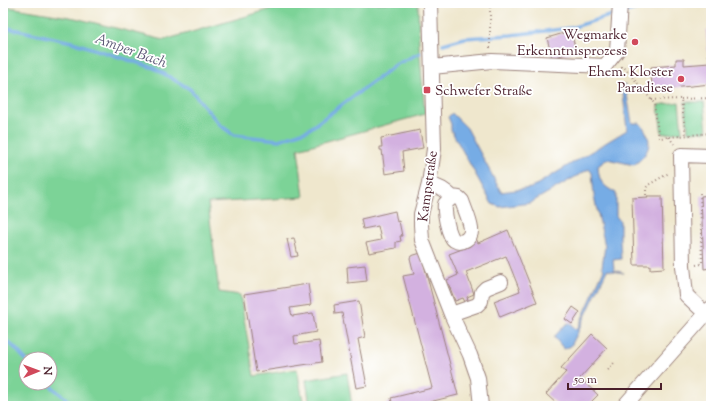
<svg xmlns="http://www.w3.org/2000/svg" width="714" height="409" viewBox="0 0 714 409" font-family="'Sorts Mill Goudy',serif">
<rect width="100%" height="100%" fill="#fff"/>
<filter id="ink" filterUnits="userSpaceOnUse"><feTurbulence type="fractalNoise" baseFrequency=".025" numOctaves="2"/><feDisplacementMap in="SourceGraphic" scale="8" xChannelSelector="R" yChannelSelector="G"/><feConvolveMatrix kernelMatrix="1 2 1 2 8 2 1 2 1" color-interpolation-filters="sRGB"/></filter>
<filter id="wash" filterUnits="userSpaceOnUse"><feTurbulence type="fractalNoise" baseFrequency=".012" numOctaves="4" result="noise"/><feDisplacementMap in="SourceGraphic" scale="16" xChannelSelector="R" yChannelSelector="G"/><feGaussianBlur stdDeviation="0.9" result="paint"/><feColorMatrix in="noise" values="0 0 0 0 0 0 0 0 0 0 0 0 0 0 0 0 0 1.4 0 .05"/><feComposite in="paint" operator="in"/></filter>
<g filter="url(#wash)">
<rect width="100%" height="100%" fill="#efe7cd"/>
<path fill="#7cd397" stroke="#637961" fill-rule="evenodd" d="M 292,3 L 418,3 L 419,44 L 425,114 L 298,149 L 304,197 L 208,203 L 219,292 L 240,295 L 254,376 L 297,369 L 304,406 L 3,406 L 3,6 L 75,18 L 164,40 ZM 26,359 L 50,359 L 50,383 L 26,383 Z
M 679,102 L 682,132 L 662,134 L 658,105 Z
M 685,102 L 704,102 L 707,131 L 688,132 Z
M 347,373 L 352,406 L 310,406 L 306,380 Z"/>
<path fill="#76ace5" stroke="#606688" d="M 625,84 L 632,123 L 640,123 C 654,140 651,152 634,165 L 607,159 L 598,166 C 599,182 602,185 616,193 L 616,216 L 620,221 L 620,240 L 621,259 L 613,260 L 614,270 L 624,273 L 607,270 L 577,334 L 571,346 L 564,349 L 554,337 L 565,325 L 569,323 L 577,330 L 604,269 L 602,267 L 605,246 L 594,196 L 592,173 L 589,169 L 530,203 L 500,207 L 492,204 L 451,130 L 451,124 L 448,117 L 452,113 L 467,128 L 501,192 L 531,188 L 627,130 L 622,85 Z"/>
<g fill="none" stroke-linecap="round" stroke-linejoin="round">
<path stroke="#76ace5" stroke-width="3.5" d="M 625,12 L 657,3
M 3,27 L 72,42 L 154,68 L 190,89 L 220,125 L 234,135 L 279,140 L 308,130 L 397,64 L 420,53
M 443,44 L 465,38 L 511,35 L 571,28 L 615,14
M 3,338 L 14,347 L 26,360
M 47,383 L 75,406"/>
</g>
<g id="blocks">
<path fill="#d3b1e0" d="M 706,30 L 711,30 L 711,56 L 708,56 Z
M 571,31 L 576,51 L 552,58 L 547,38 Z
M 676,59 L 684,59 L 684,65 L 710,63 L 711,68 L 711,84 L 652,90 L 651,67 L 676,65 Z
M 420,130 L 423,148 L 402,152 L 404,171 L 385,174 L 382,150 L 380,150 L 380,147 L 382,147 L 381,138 Z
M 711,195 L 711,268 L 704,269 L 701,196 Z
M 647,196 L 662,196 L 664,268 L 650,269 L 650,265 L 634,265 L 632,198 L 648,197 Z
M 395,211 L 397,222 L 399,221 L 402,236 L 400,236 L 401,241 L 396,242 L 396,248 L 369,253 L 366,243 L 381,240 L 378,226 L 363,229 L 361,219 Z
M 508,230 L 537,302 L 500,317 L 494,301 L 520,291 L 506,256 L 466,272 L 474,294 L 467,297 L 469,303 L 466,304 L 463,298 L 455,301 L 447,280 L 458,275 L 449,254 L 470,246 L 468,241 L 476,238 L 478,243 Z
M 294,238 L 298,256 L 291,257 L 287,239 Z
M 421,253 L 458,395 L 421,404 L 421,406 L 385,406 L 387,403 L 392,402 L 391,398 L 432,388 L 403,276 L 414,274 L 410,258 L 411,256 Z
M 365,265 L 367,281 L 348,283 L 347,267 Z
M 308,284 L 311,305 L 290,308 L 292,316 L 313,313 L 316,332 L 294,336 L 295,344 L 319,341 L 322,362 L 256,372 L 244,294 Z
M 359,301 L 365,337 L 358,339 L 367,386 L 356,388 L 342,313 L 335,314 L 334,305 Z
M 573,307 L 580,312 L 572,324 L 565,319 Z
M 592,334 L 607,348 L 580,378 L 598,395 L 587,406 L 559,406 L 546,394 L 566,372 L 561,368 Z"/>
</g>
</g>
<g filter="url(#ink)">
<use href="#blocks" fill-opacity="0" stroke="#9c837c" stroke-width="1"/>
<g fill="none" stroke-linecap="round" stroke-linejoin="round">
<g stroke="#9c837c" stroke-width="16">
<path id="minor" d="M 430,3 L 434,149 L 429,184 L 421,214 L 421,225 L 422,240 L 451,314 L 470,355 L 478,378 L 481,406
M 432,67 L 492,61 L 605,66 L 617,51 L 620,3
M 429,184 C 438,186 445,190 452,197 L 445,204 C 444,211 448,236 454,240 C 462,245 472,238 471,229 C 470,220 465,210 462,201 L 459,198 L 452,197
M 451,314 L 477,305 L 481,301 L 482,292 L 486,288 L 501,282
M 706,314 L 686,295 L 683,266 L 681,155 L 711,156
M 624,406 L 711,308"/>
</g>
<path stroke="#9c837c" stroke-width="2" stroke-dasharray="1 3" stroke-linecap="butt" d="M 490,7 L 490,48
M 621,67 L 624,67 L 654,103 L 659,138 L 711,133
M 681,99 L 710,98
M 651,100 L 681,99 L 686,135
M 669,137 L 674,144
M 646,195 L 646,188 L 648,185 L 669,173
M 696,265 L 702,264 L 700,193
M 608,370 L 614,363"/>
<use href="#minor" stroke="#fff" stroke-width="14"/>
</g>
</g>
<g fill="#d1495b" stroke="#fff" stroke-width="1.5">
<circle cx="635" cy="42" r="4"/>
<circle cx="681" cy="79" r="4"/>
<rect x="423" y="86" width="8" height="8" rx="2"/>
</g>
<g text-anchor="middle" stroke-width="3.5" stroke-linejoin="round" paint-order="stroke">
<g font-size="14" fill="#4a1f2b" stroke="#fff" text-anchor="end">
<text x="627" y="39">Wegmarke<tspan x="627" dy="16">Erkenntnisprozess</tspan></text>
<text x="673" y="76">Ehem. Kloster<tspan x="673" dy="16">Paradiese</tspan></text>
<text x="435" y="95" text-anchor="start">Schwefer Straße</text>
</g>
<g font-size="14" fill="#4a1f2b" stroke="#fff">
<text transform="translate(427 186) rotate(-82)" y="5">Kampstraße</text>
</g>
<g font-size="15" font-style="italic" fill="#5c5775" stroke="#fff">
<text transform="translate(131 50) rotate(20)" y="5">Amper Bach</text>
</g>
</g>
<rect width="714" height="409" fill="none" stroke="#fff" stroke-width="16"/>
<g transform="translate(38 371) rotate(89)"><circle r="19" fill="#ffffff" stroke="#b7a5aa"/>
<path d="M0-3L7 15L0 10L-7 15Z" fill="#d1495b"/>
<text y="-6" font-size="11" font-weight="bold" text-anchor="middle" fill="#4a1f2b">N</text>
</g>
<path d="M568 383v6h93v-6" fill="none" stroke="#4a1f2b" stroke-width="2"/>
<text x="574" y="383" font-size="12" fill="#4a1f2b" stroke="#ffffff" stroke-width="3" paint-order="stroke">50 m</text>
</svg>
